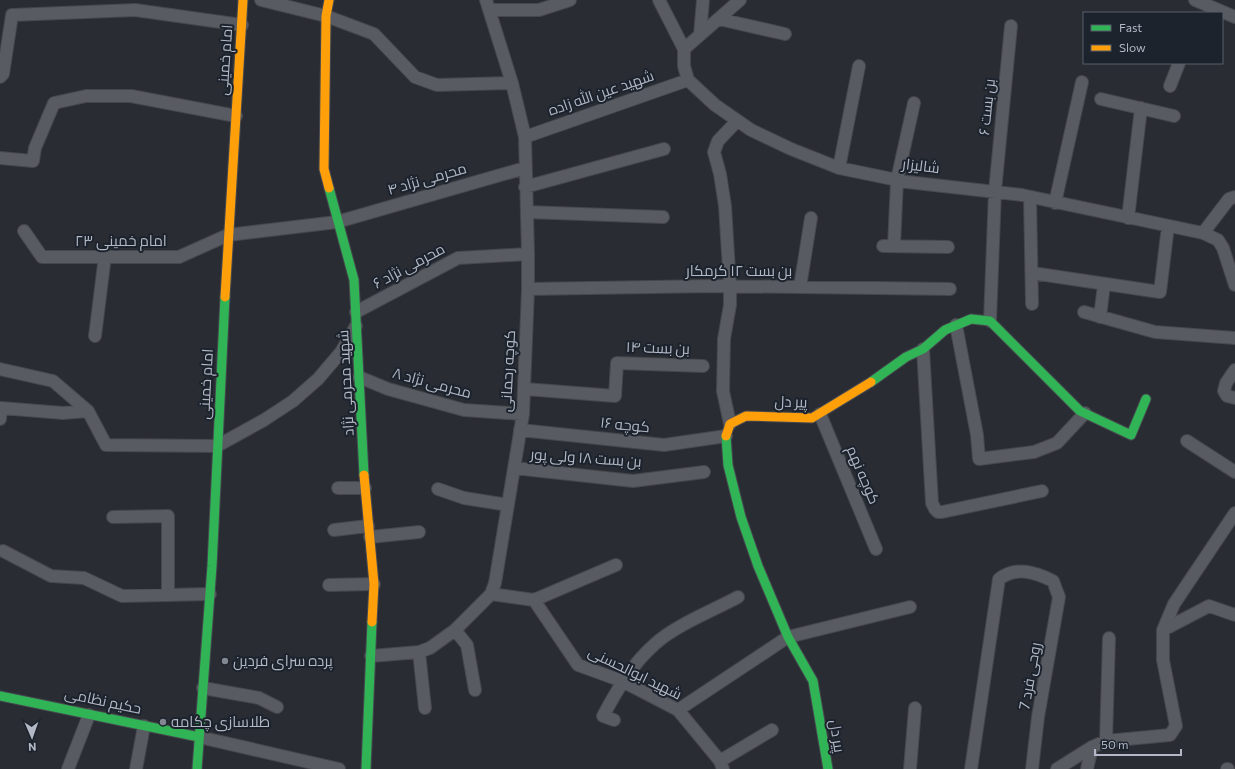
<svg xmlns="http://www.w3.org/2000/svg" width="1235" height="769" viewBox="0 0 1235 769" font-family="Commissioner,Cairo,sans-serif">
<rect width="100%" height="100%" fill="#292c33"/>
<g fill="none" stroke-linecap="round" stroke-linejoin="round">
<g stroke="#45474c" stroke-width="14">
<path id="street" d="M 261,0 L 326,16 L 374,34 L 415,77 L 437,85 L 512,83
M 659,0 L 684,49 L 684,66 L 688,80 L 715,105 L 751,130 L 791,149 L 839,168 L 907,182 L 1022,195 L 1203,233 L 1218,240 L 1223,248 L 1235,285
M 1195,0 L 1235,17
M 490,10 L 539,10 L 570,0
M 719,19 L 785,34
M 700,35 L 703,0
M 684,49 L 740,0
M 0,77 L 3,74 L 12,15 L 135,10 L 242,25
M 1170,86 L 1179,63
M 1101,99 L 1174,116
M 525,137 L 688,80
M 0,158 L 33,161 L 35,148 L 54,103 L 86,96 L 131,96 L 236,116
M 839,168 L 859,66
M 525,187 L 664,149
M 1030,197 L 1032,304
M 1055,203 L 1082,82
M 527,212 L 663,217
M 1128,218 L 1141,108
M 24,231 L 42,257 L 179,257 L 228,235 L 337,222 L 525,168
M 1203,233 L 1229,199 L 1235,197
M 883,246 L 948,247
M 894,246 L 897,180 L 914,103
M 1032,273 L 1160,292 L 1168,226
M 800,287 L 811,218
M 528,289 L 713,286 L 950,289
M 356,312 L 458,258 L 528,254
M 1084,312 L 1155,332 L 1235,338
M 1100,317 L 1104,284
M 990,321 L 995,191 L 1011,26
M 956,325 L 977,435 L 979,459 L 1034,452 L 1057,443 L 1085,413
M 95,336 L 105,256
M 923,349 L 932,503 L 935,509 L 938,512 L 942,512 L 1042,491
M 0,369 L 53,381 L 88,411 L 106,445 L 217,446 L 264,420 L 293,401 L 318,379 L 341,352 L 356,326
M 1235,370 L 1226,383 L 1224,391 L 1227,396 L 1235,398
M 359,377 L 388,389 L 464,410 L 523,414
M 525,389 L 615,396 L 617,363 L 703,366
M 820,414 L 876,549
M 0,419 L 1,408 L 63,413 L 88,411
M 730,424 L 723,391 L 724,339 L 730,305 L 730,286 L 725,206 L 720,174 L 714,152 L 718,141 L 737,121
M 520,430 L 664,445 L 726,436
M 1187,441 L 1235,472
M 514,468 L 633,481 L 704,472
M 338,488 L 365,488
M 438,489 L 464,498 L 508,505
M 113,517 L 168,516 L 168,595
M 334,530 L 368,526
M 370,537 L 419,532
M 3,551 L 51,576 L 84,578 L 122,596 L 210,594
M 329,585 L 374,584
M 491,594 L 534,600 L 578,665 L 622,681 L 678,710 L 720,761 L 723,769
M 534,600 L 616,565
M 455,630 L 467,645 L 475,690
M 1163,630 L 1209,606 L 1235,615
M 419,652 L 425,708
M 371,656 L 419,652 L 430,648 L 455,630 L 491,594 L 495,583 L 523,414 L 528,289 L 528,254 L 525,137 L 512,83 L 486,0
M 203,688 L 259,698 L 277,707
M 678,710 L 788,637 L 910,607
M 614,720 L 603,716 C 617,690 632,664 655,644 C 674,626 714,610 738,597
M 199,737 L 339,769
M 1106,741 L 1109,638
M 720,761 L 772,730
M 68,769 L 89,715
M 136,769 L 144,726
M 910,769 L 915,708
M 971,769 L 999,579 C 1016,566 1035,572 1053,581 L 1059,597 L 1038,717 L 1032,769
M 1057,769 L 1092,747 L 1106,741 L 1170,735 L 1176,726 L 1163,660 L 1163,630 L 1174,604 L 1235,513
M 1087,769 L 1092,747
M 1227,769 L 1228,769"/>
</g>
<g stroke="#464950" stroke-width="11">
<path id="fast" d="M 329,188 L 354,280 L 364,475
M 871,382 L 906,357 L 923,349 L 945,330 L 971,319 L 990,321 L 1080,411 L 1131,435 L 1146,399
M 726,436 L 728,465 L 741,517 L 758,566 L 788,637 L 813,681 L 828,769
M 0,696 L 199,737
M 197,769 L 212,566 L 225,297
M 366,769 L 372,622"/>
</g>
<g stroke="#464950" stroke-width="11">
<path id="slow" d="M 329,0 L 326,16 L 324,169 L 329,188
M 225,297 L 243,0
M 726,436 L 730,424 L 746,416 L 812,418 L 871,382
M 364,475 L 374,584 L 372,622"/>
</g>
<use href="#street" stroke="#585b62" stroke-width="12"/>
<use href="#fast" stroke="#30b455" stroke-width="9"/>
<use href="#slow" stroke="#ff9f0a" stroke-width="9"/>
</g>
<g fill="#828792" stroke="#1c232d" stroke-width="1.5">
<circle cx="225" cy="661" r="4"/>
<circle cx="163" cy="722" r="4"/>
</g>
<g text-anchor="middle" stroke-width="4" stroke-linejoin="round" paint-order="stroke">
<g font-size="15" fill="#b2b8c5" stroke="#1c232d">
<text transform="translate(225 60) rotate(-86)" y="5">امام خمینی</text>
<text transform="translate(601 93) rotate(-19)" y="5">شهید عین الله زاده</text>
<text transform="translate(987 107) rotate(-84)" y="5">بن بست ۶</text>
<text transform="translate(921 166) rotate(7)" y="5">شالیزار</text>
<text transform="translate(427 179) rotate(-16)" y="5">محرمی نژاد ۴</text>
<text x="121" y="246">امام خمینی ۲۳</text>
<text transform="translate(409 266) rotate(-28)" y="5">محرمی نژاد ۶</text>
<text x="739" y="276">بن بست ۱۲ کرمکار</text>
<text transform="translate(658 348) rotate(2)" y="5">بن بست ۱۴</text>
<text transform="translate(508 371) rotate(-87)" y="5">کوچه رحمانی</text>
<text transform="translate(346 383) rotate(-93)" y="5">شهید محرمی نژاد</text>
<text transform="translate(432 383) rotate(15)" y="5">محرمی نژاد ۸</text>
<text transform="translate(206 384) rotate(-87)" y="5">امام خمینی</text>
<text transform="translate(791 402) rotate(2)" y="5">پیر دل</text>
<text transform="translate(625 425) rotate(6)" y="5">کوچه ۱۶</text>
<text transform="translate(586 458) rotate(4)" y="5">بن بست ۱۸ ولی پور</text>
<text transform="translate(863 475) rotate(67)" y="5">کوچه نهم</text>
<text transform="translate(635 673) rotate(26)" y="5">شهید ابوالحسنی</text>
<text transform="translate(1030 676) rotate(-80)" y="5">روحی فرد 7</text>
<text transform="translate(103 701) rotate(12)" y="5">حکیم نظامی</text>
<text transform="translate(837 736) rotate(81)" y="5">پیر دل</text>
</g>
<g font-size="15" fill="#b2b8c5" stroke="#1c232d" text-anchor="start">
<text x="233" y="666">پرده سرای فردین</text>
<text x="171" y="727">طلاسازی چکامه</text>
</g>
</g>
<rect x="1083" y="12" width="140" height="52" fill="#1c232d" stroke="#585f6a"/>
<rect x="1091" y="25" width="20" height="6" fill="#30b455" stroke="#585f6a"/>
<text x="1119" y="32" font-size="12" fill="#b2b8c5">Fast</text>
<rect x="1091" y="45" width="20" height="6" fill="#ff9f0a" stroke="#585f6a"/>
<text x="1119" y="52" font-size="12" fill="#b2b8c5">Slow</text>
<g transform="translate(32 737) rotate(178)" stroke="#1c232d" stroke-width="3" paint-order="stroke">
<path d="M0-3L7 15L0 10L-7 15Z" fill="#b2b8c5"/>
<text y="-6" font-size="11" font-weight="bold" text-anchor="middle" fill="#b2b8c5">N</text>
</g>
<path d="M1095 749v6h86v-6" fill="none" stroke="#b2b8c5" stroke-width="2"/>
<text x="1101" y="749" font-size="12" fill="#b2b8c5" stroke="#1c232d" stroke-width="3" paint-order="stroke">50 m</text>
</svg>
